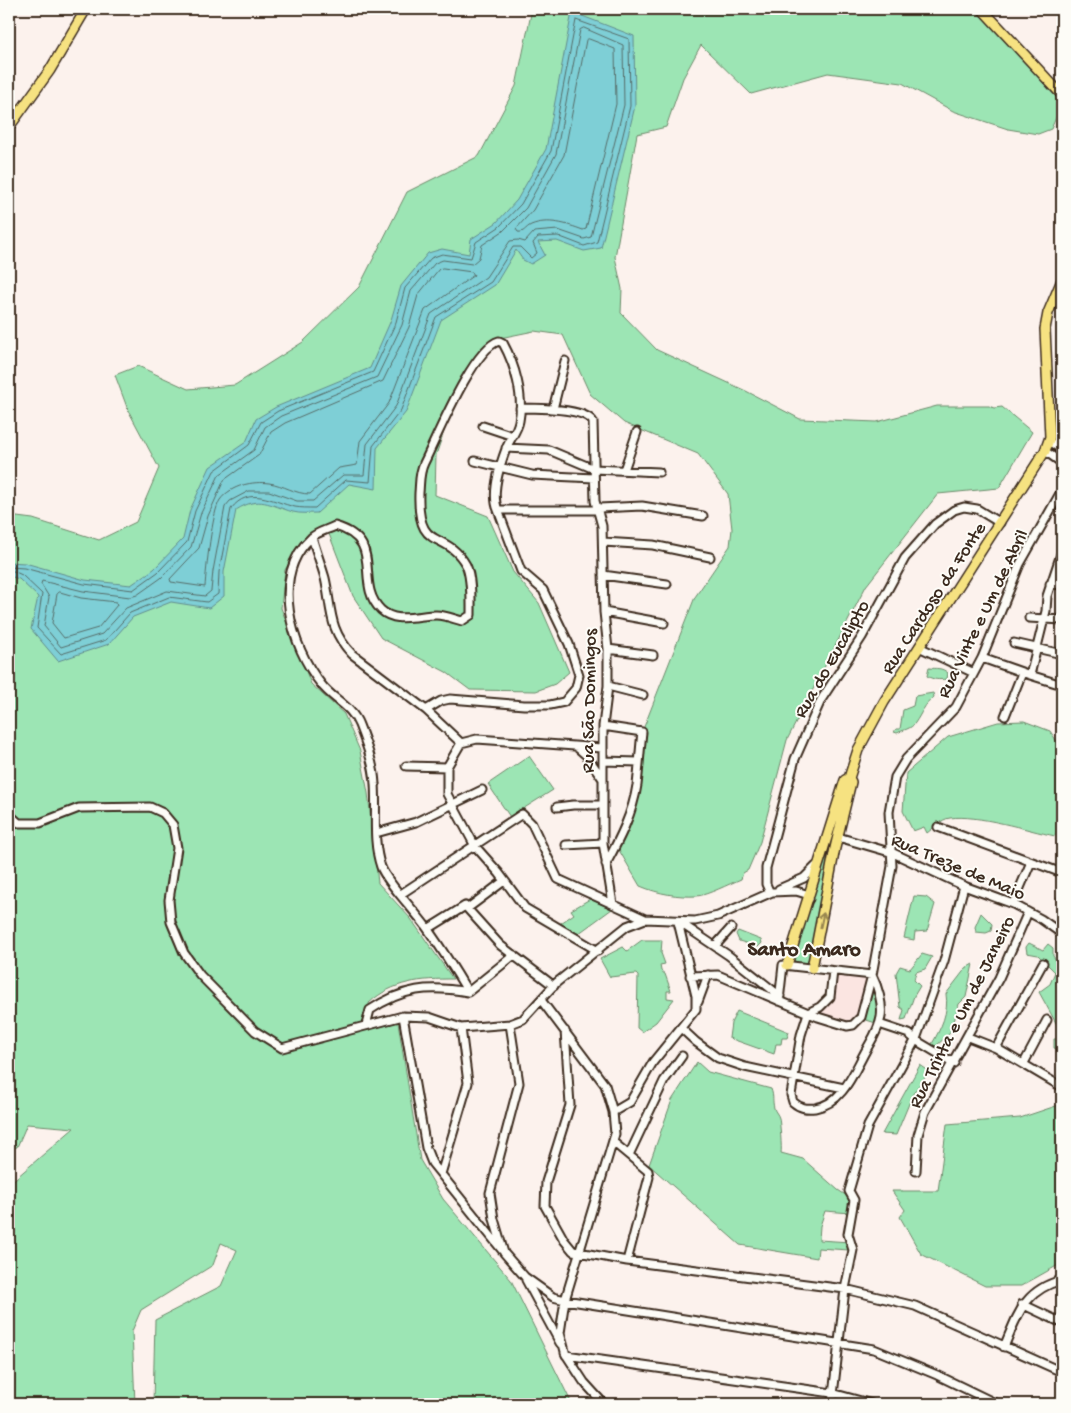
<svg xmlns="http://www.w3.org/2000/svg" width="1071" height="1413" viewBox="0 0 1071 1413" font-family="'Gochi Hand',sans-serif">
<rect width="100%" height="100%" fill="#fcf2ed"/>
<filter id="ink" filterUnits="userSpaceOnUse"><feTurbulence type="fractalNoise" baseFrequency=".02" numOctaves="2"/><feDisplacementMap in="SourceGraphic" scale="10" xChannelSelector="R" yChannelSelector="G"/><feConvolveMatrix kernelMatrix="1 2 1 2 8 2 1 2 1" color-interpolation-filters="sRGB"/></filter>
<g filter="url(#ink)">
<path fill="#fbe5e1" d="M 836,973 L 867,980 L 859,1016 L 852,1024 L 820,1016 L 820,1012 L 833,998 Z"/>
<path fill="#9ce5b4" stroke="#6c8869" d="M 532,9 L 977,9 L 1056,97 L 1058,113 L 1051,129 L 1038,134 L 1008,129 L 953,111 L 902,83 L 828,73 L 751,94 L 701,45 L 683,78 L 666,127 L 637,134 L 615,257 L 622,289 L 621,313 L 657,350 L 746,391 L 800,419 L 877,422 L 937,406 L 989,406 L 994,408 L 1002,407 L 1032,432 L 999,488 L 938,494 L 866,586 L 787,740 L 760,842 L 748,870 L 743,873 L 741,879 C 729,884 708,895 697,896 C 678,897 659,894 640,886 L 616,845 L 632,805 L 642,732 L 695,597 L 730,546 L 732,529 L 728,494 L 698,454 L 624,423 L 590,394 L 563,335 L 534,331 L 495,339 L 459,387 L 436,455 L 435,495 L 488,516 L 513,572 L 539,603 L 569,672 L 555,684 L 536,691 L 470,690 L 446,672 L 381,638 L 353,596 L 329,534 L 302,540 L 285,570 L 281,608 L 311,684 L 344,714 L 360,751 L 368,793 L 378,883 L 411,919 L 453,979 C 421,979 393,981 369,1003 L 375,1028 L 398,1022 L 420,1160 L 443,1199 L 511,1280 L 572,1404 L 153,1404 L 155,1320 L 221,1286 L 237,1250 L 221,1243 L 213,1265 L 141,1310 L 132,1331 L 135,1404 L 9,1404 L 9,1184 L 74,1128 L 27,1124 L 17,1147 L 9,1148 L 9,516 L 33,519 L 99,540 L 136,522 L 159,468 L 128,410 L 115,375 L 138,366 L 188,389 L 235,385 L 303,342 L 359,287 L 407,192 L 479,156 L 516,86 Z
M 929,668 C 937,669 941,667 948,673 L 947,679 C 938,680 934,680 927,676 Z
M 933,693 L 934,697 C 923,706 922,713 915,723 C 911,729 903,730 897,733 L 894,732 L 896,729 L 900,729 L 903,710 L 913,706 L 915,696 Z
M 1024,721 L 1050,731 L 1062,749 L 1062,820 L 1055,836 C 1027,830 977,814 950,818 C 941,819 934,828 927,833 L 924,827 L 913,831 L 903,811 L 906,773 L 948,737 L 998,722 Z
M 529,756 L 553,790 L 510,817 L 488,784 Z
M 829,845 L 832,846 L 810,962 L 808,964 L 794,963 L 792,961 Z
M 914,896 L 926,897 L 935,904 L 927,931 L 915,932 L 914,940 L 904,938 Z
M 590,899 L 612,909 L 571,939 L 558,925 L 574,914 L 571,910 Z
M 981,913 L 992,924 L 991,931 L 986,933 L 976,932 L 975,927 Z
M 738,931 L 761,940 L 762,943 L 758,947 L 739,941 L 736,934 Z
M 642,940 L 662,940 L 661,953 L 665,964 L 660,965 L 661,971 L 665,974 L 671,991 L 667,991 L 667,998 L 674,999 L 656,1022 L 642,1032 L 637,1028 L 638,976 L 636,974 L 610,977 L 600,959 L 623,947 L 627,951 Z
M 1029,943 L 1043,950 L 1048,944 L 1053,948 L 1053,956 L 1059,964 L 1062,965 L 1062,1050 L 1054,1048 L 1054,1039 L 1062,1039 L 1061,1032 L 1039,992 L 1050,984 L 1055,972 L 1038,955 L 1027,953 L 1026,947 Z
M 922,954 L 932,957 L 925,969 L 916,972 L 914,980 L 920,986 L 914,996 L 906,1019 L 901,1020 L 904,1010 L 900,1007 L 896,973 L 900,966 L 910,969 Z
M 973,964 L 966,997 L 959,1004 L 953,1025 L 949,1034 L 935,1047 L 932,1044 C 941,1028 949,1012 946,994 L 966,968 Z
M 872,982 L 875,984 L 879,1012 L 876,1023 L 863,1019 Z
M 737,1011 L 789,1032 L 787,1038 L 782,1038 L 781,1044 L 776,1044 L 774,1054 L 729,1038 L 731,1023 Z
M 697,1062 L 708,1072 L 771,1089 C 774,1097 772,1100 774,1108 C 775,1112 778,1114 779,1118 C 780,1123 782,1149 781,1153 L 803,1159 L 838,1190 L 853,1200 L 851,1213 L 825,1211 L 820,1226 L 819,1240 L 850,1242 L 849,1250 L 818,1248 L 817,1258 L 740,1245 L 649,1165 L 672,1100 Z
M 920,1065 L 926,1069 L 928,1073 L 913,1094 L 896,1135 L 882,1134 Z
M 1062,1104 L 1062,1263 L 1021,1286 L 985,1286 L 921,1254 L 900,1217 L 905,1210 L 892,1191 L 938,1191 L 947,1124 L 1020,1118 Z"/>
<path fill="#7ecfd6" stroke="#638d8c" d="M 572,12 L 634,36 L 635,106 L 601,248 L 584,251 L 557,241 L 538,242 L 545,255 L 531,264 L 523,260 L 516,250 L 495,285 L 441,320 L 406,412 L 377,448 L 376,489 L 349,484 L 317,513 C 310,513 300,514 293,512 C 269,505 260,495 236,510 L 224,572 L 224,596 L 209,608 L 171,602 L 133,617 L 109,644 L 58,661 L 31,629 L 38,597 L 19,579 L 9,576 L 9,562 L 25,563 L 85,580 L 131,585 L 154,569 L 183,539 L 190,510 L 210,467 L 246,442 L 256,419 L 276,407 L 370,368 L 391,320 L 401,286 L 428,253 L 442,249 L 469,254 L 471,239 L 496,223 L 517,200 L 546,149 Z"/>
<g fill="none" stroke-linecap="round" stroke-linejoin="round">
<path stroke="#566c68" stroke-width="1" d="M 584,28 L 623,45 L 624,105 L 591,237 L 584,239 L 558,230 L 534,232 L 525,242 L 518,240 L 510,241 L 486,277 L 431,314 L 396,406 L 367,444 L 364,475 L 343,475 L 313,501 L 297,501 L 269,491 L 249,491 L 230,501 L 225,507 L 213,571 L 211,591 L 205,596 L 167,591 L 126,608 L 102,634 L 61,647 L 44,626 L 49,597 L 41,584 L 42,581 L 83,591 L 130,597 L 137,595 L 161,578 L 191,547 L 201,513 L 219,475 L 254,450 L 265,427 L 281,416 L 377,377 L 402,325 L 411,291 L 435,263 L 443,260 L 472,264 L 479,258 L 482,245 L 503,231 L 526,208 L 556,154 L 580,30 Z
M 589,39 L 615,49 L 616,104 L 586,229 L 583,230 C 567,224 548,218 531,225 C 525,228 524,233 518,232 L 516,229 L 533,210 L 564,155 L 586,40 Z
M 443,268 L 472,272 L 474,275 L 425,310 L 389,403 L 360,441 L 357,465 L 339,468 L 310,494 C 295,494 284,485 269,483 C 253,481 231,485 220,500 C 212,512 206,570 205,587 L 171,582 L 170,579 L 199,548 L 208,516 L 224,480 L 259,455 L 271,432 L 285,423 L 383,381 L 409,327 L 418,295 L 439,269 Z
M 9,567 L 24,568 L 84,584 L 133,590 L 158,572 L 187,542 L 195,511 L 214,471 L 249,445 L 261,422 L 278,411 L 373,372 L 396,322 L 405,288 L 431,258 L 442,254 L 471,258 L 476,242 L 499,227 L 521,204 L 551,151 L 576,20 L 629,39 L 630,106 L 597,242 L 584,246 L 558,236 L 538,237 L 533,243 L 537,253 L 531,258 L 520,247 L 513,247 L 491,282 L 436,317 L 401,410 L 373,446 L 370,482 L 346,480 L 315,508 C 308,508 301,508 295,507 C 273,502 249,485 231,509 L 219,572 L 218,594 L 207,602 L 169,597 L 130,613 L 106,640 L 61,654 L 37,628 L 42,594 L 22,575 L 11,570 L 9,572
M 60,592 L 81,598 L 116,602 L 117,605 L 98,628 L 64,638 L 52,623 L 57,594 Z"/>
<g stroke="#3b2a1e" stroke-width="11">
<path id="minor" d="M 520,408 C 535,408 586,408 593,422 L 595,501 L 602,526 L 604,612 L 608,649 L 608,686 L 603,726 L 603,843 L 613,904
M 553,409 L 565,361
M 483,426 L 513,436
M 1049,441 L 1062,450
M 506,448 L 549,450 L 594,469 L 659,472
M 1045,451 L 1062,463
M 475,461 L 532,475 L 594,478
M 624,470 L 637,432
M 599,508 L 642,506 L 703,516
M 312,537 C 316,551 321,564 325,578 C 332,609 328,629 352,654 L 426,710 L 461,743
M 603,542 L 653,545 L 710,557
M 603,575 L 667,584
M 1050,584 L 1062,585
M 604,612 L 664,623
M 1029,618 L 1062,620
M 1014,643 L 1062,654
M 919,647 L 974,673
M 608,649 L 653,655
M 982,658 L 1030,675 L 1046,611 L 1047,596 L 1062,551
M 1030,675 L 1062,685
M 608,686 L 643,695
M 426,710 L 441,701 L 450,699 L 524,705 L 550,705 L 564,702 L 576,688 L 579,675 L 569,644 L 543,590 L 521,571 L 498,510
M 1005,716 L 1022,673
M 603,726 L 642,732 C 640,749 639,768 637,785 C 633,813 619,840 606,864
M 578,748 L 586,755 L 603,779
M 603,761 L 639,762
M 406,766 L 447,767
M 557,807 L 573,805 L 603,805
M 9,814 L 19,823 L 40,823 L 79,808 L 150,807 L 163,813 L 173,825 L 177,848 L 169,900 L 171,922 L 184,953 L 200,975 L 255,1031 L 282,1048 L 403,1016 L 429,1017 L 461,1028 L 510,1024 L 523,1019 L 556,983 L 627,926 L 645,919 L 695,921 L 718,916 L 772,892 L 796,891 L 806,894 L 809,899
M 938,827 L 1062,873
M 376,833 L 416,822 L 482,790
M 838,837 L 893,853 L 964,886 L 1013,904 L 1041,919 L 1062,934
M 566,845 L 603,843
M 779,889 L 804,878 L 816,866
M 770,893 L 766,884 L 766,868 L 795,759 L 821,700 L 862,637 L 905,558 L 935,524 L 954,510 L 964,507 L 977,509 L 1000,523
M 401,894 L 522,814 L 532,824 L 558,879 L 645,919
M 1062,899 L 1062,902
M 1013,904 L 1031,862
M 468,908 L 504,881
M 679,922 L 728,955 L 780,996
M 428,929 L 465,906 L 500,945 L 554,986
M 715,946 L 731,928
M 598,951 L 525,908 L 499,873 L 475,846 L 447,794 L 447,767 L 461,743 L 477,739 L 602,748
M 833,971 L 830,997 L 820,1007 L 808,1013 L 801,1035 L 791,1095 L 793,1102 C 800,1108 806,1109 815,1108 C 842,1104 853,1074 865,1052 C 871,1041 879,1030 881,1017 C 883,1004 878,987 872,975
M 690,976 L 718,975 L 818,1017 L 847,1026 L 853,1025 L 861,1017 L 872,975
M 468,992 L 514,955
M 541,1000 L 605,1085 L 613,1112 L 615,1134 L 565,1300 L 560,1333 L 566,1355 L 832,1393 L 872,1404
M 779,1001 L 783,965 L 872,975 L 892,866 L 889,812 L 895,777 L 906,759 L 956,707 L 982,658 L 1020,564 L 1062,490
M 698,1002 L 708,975
M 403,1016 L 426,1148 L 432,1163 L 502,1250
M 510,1024 L 519,1083 L 490,1193 L 494,1219 L 504,1253 L 525,1277 L 553,1297 L 565,1300 L 874,1349 L 937,1375 L 997,1404
M 879,1024 L 909,1034 L 917,1041 L 954,1063
M 366,1025 L 370,1010 C 403,988 428,985 468,992 C 455,970 441,948 427,928 C 416,912 387,883 381,867 C 372,841 377,811 375,784 C 374,764 366,743 359,725 C 352,706 332,699 321,684 C 291,647 270,575 311,538 C 317,532 327,530 335,526 C 387,541 353,583 381,610 C 396,624 418,615 436,615 C 445,615 454,619 462,621 L 471,615 C 471,601 472,578 466,565 C 445,528 417,554 419,493 C 420,482 419,473 424,463 C 437,437 473,348 499,341 L 503,343 C 515,365 524,396 519,421 C 517,432 509,440 506,449 C 500,465 491,494 498,510 L 599,510
M 682,1029 L 696,1042 L 718,1058 L 745,1067 L 844,1088
M 565,1031 L 570,1105 L 546,1182 L 545,1206 L 564,1240 L 573,1251 L 627,1261 L 845,1289 L 915,1306 L 1062,1372
M 968,1037 L 996,1048 L 1062,1087
M 996,1048 L 1043,963
M 1024,1063 L 1047,1020
M 613,1112 L 630,1102 L 653,1062 L 696,1009 L 696,996 L 678,922
M 613,1142 L 648,1171 L 649,1177 L 627,1261
M 629,1155 L 664,1081 L 682,1056
M 916,1171 L 918,1135 L 925,1112 L 999,978 L 1028,912
M 441,1174 L 468,1083 L 461,1028
M 526,1280 L 560,1343
M 1022,1304 L 1062,1323
M 1004,1347 C 1018,1314 1024,1290 1062,1280
M 565,1353 L 584,1382 L 604,1404
M 832,1404 L 845,1289 L 853,1250 L 848,1234 L 854,1200 L 849,1191 L 868,1126 L 916,1039 L 944,961 L 964,886"/>
</g>
<g stroke="#3b2a1e" stroke-width="12">
<path id="major" d="M 982,9 L 1062,95
M 9,127 L 50,70 L 86,9
M 849,778 L 858,750 L 884,702 L 1045,451 L 1050,437 L 1045,329 L 1048,313 L 1062,280
M 787,965 L 845,780 L 849,778 L 851,782 L 835,848 L 812,968"/>
</g>
<use href="#minor" stroke="#fdfcf7" stroke-width="7"/>
<use href="#major" stroke="#f6e281" stroke-width="9"/>
</g>
<defs><path id="oneway-shaft" d="M-6 0H5M1.5-3L5.5 0L1.5 3" fill="none" stroke-width="1.6" stroke-linecap="round" stroke-linejoin="round" transform="scale(1.25)"/></defs>
<use stroke="#988650" href="#oneway-shaft" transform="translate(822 920) rotate(-78)"/>
</g>
<g text-anchor="middle" stroke-width="4" stroke-linejoin="round" paint-order="stroke">
<g font-size="19" fill="#3b2a1e" stroke="#fdfcf7">
<text transform="translate(932 597) rotate(-57)" y="7">Rua Cardoso da Fonte</text>
<text transform="translate(981 613) rotate(-64)" y="7">Rua Vinte e Um de Abril</text>
<text transform="translate(830 658) rotate(-60)" y="7">Rua do Eucalipto</text>
<text transform="translate(587 701) rotate(-89)" y="7">Rua São Domingos</text>
<text transform="translate(959 865) rotate(23)" y="7">Rua Treze de Maio</text>
<text transform="translate(960 1011) rotate(-63)" y="7">Rua Trinta e Um de Janeiro</text>
</g>
<g font-size="21" font-weight="bold" fill="#3b2a1e" stroke="#fdfcf7">
<text x="804" y="955">Santo Amaro</text>
</g>
</g>
<rect width="1071" height="1413" fill="none" stroke="#fdfcf7" stroke-width="30"/>
<rect x="15" y="15" width="1041" height="1383" fill="none" stroke="#3b2a1e" stroke-width="2" filter="url(#ink)"/>
</svg>
